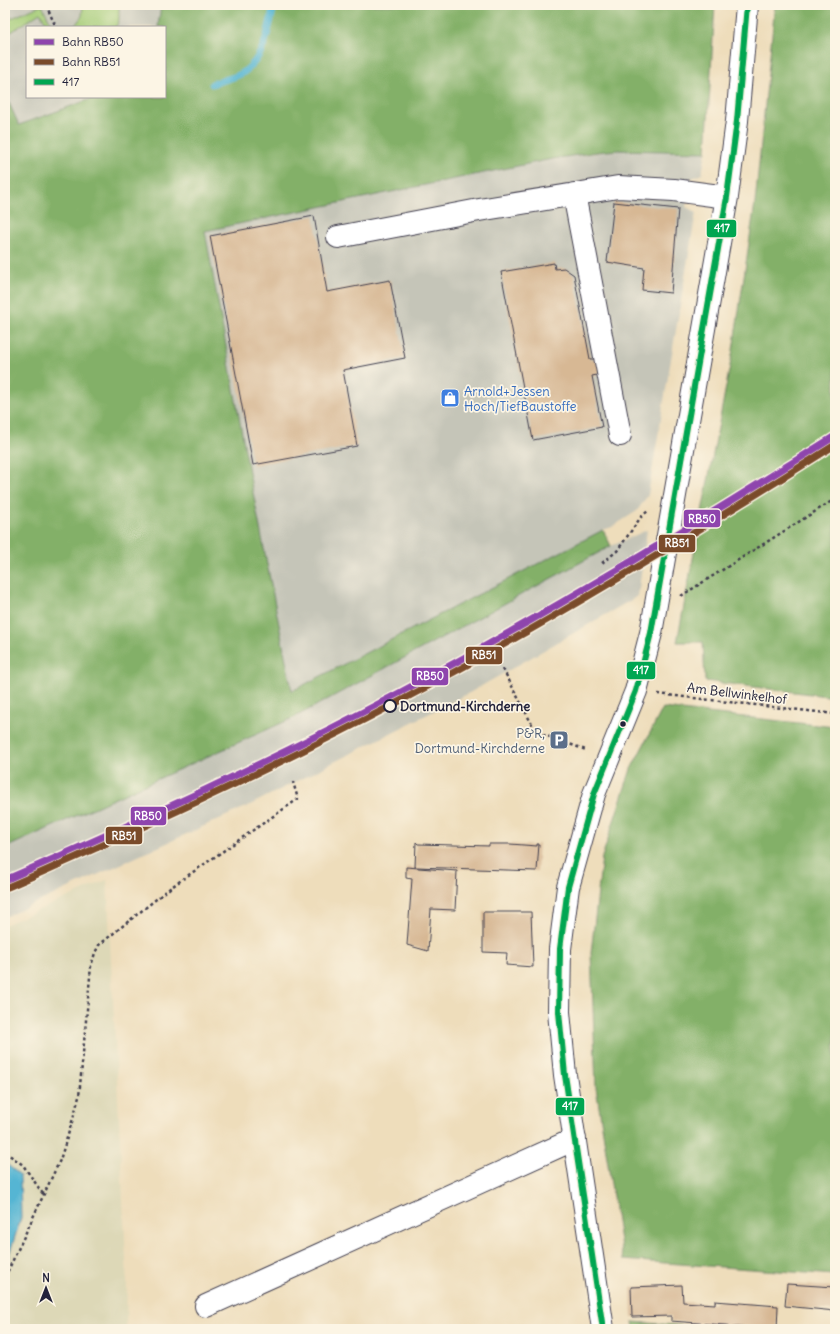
<svg xmlns="http://www.w3.org/2000/svg" width="840" height="1334" viewBox="0 0 840 1334" font-family="Delius,sans-serif">
<rect width="100%" height="100%" fill="#fcf5e5"/>
<filter id="ink" filterUnits="userSpaceOnUse"><feTurbulence type="fractalNoise" baseFrequency=".025" numOctaves="2"/><feDisplacementMap in="SourceGraphic" scale="8" xChannelSelector="R" yChannelSelector="G"/><feConvolveMatrix kernelMatrix="1 2 1 2 8 2 1 2 1" color-interpolation-filters="sRGB"/></filter>
<filter id="wash" filterUnits="userSpaceOnUse"><feTurbulence type="fractalNoise" baseFrequency=".012" numOctaves="4" result="noise"/><feDisplacementMap in="SourceGraphic" scale="16" xChannelSelector="R" yChannelSelector="G"/><feGaussianBlur stdDeviation="0.9" result="paint"/><feColorMatrix in="noise" values="0 0 0 0 0 0 0 0 0 0 0 0 0 0 0 0 0 1.4 0 .05"/><feComposite in="paint" operator="in"/></filter>
<g filter="url(#wash)">
<rect width="100%" height="100%" fill="#edb"/>
<path fill="#ddd8b7" d="M 107,880 L 127,1280 L 126,1329 L 5,1329 L 5,925 Z"/>
<path fill="#c5c5b8" d="M 5,5 L 161,5 L 158,27 L 27,27 L 27,97 L 96,97 L 19,125 L 9,103 L 5,105 Z
M 617,150 L 706,152 L 702,174 L 690,179 L 686,207 L 696,212 L 648,495 L 637,511 L 612,527 L 603,530 L 292,691 L 250,477 L 205,231 L 552,159 Z
M 647,530 L 638,596 L 471,692 L 250,805 L 5,917 L 5,848 L 295,717 L 611,546 Z"/>
<path fill="#a4cc77" stroke="#637759" d="M 42,5 L 52,26 L 49,27 L 40,13 L 5,36 L 5,21 Z
M 83,5 L 119,5 L 119,20 L 116,27 L 74,27 L 82,16 Z"/>
<path fill="#83b068" stroke="#526952" d="M 161,5 L 715,5 L 706,152 L 617,150 L 597,152 L 552,159 L 420,186 L 205,231 L 250,477 L 292,691 L 603,530 L 611,546 L 295,717 L 5,848 L 5,105 L 9,103 L 19,125 L 96,97 L 165,97 L 165,27 L 158,27 Z
M 775,5 L 835,5 L 835,697 L 705,681 L 703,642 L 677,642 L 733,350 L 755,203 Z
M 663,708 L 835,727 L 835,1275 L 623,1260 L 596,1088 L 591,953 L 602,857 L 631,769 Z
M 633,1322 L 731,1329 L 634,1329 Z"/>
<path fill="#54b5d3" stroke="#3b6c87" d="M 5,1163 L 20,1175 L 21,1218 L 5,1267 Z"/>
<g fill="none" stroke-linecap="round" stroke-linejoin="round">
<path stroke="#54b5d3" stroke-width="7" d="M 212,84 C 222,80 236,78 244,72 C 265,57 269,28 274,5"/>
</g>
<g id="blocks">
<path fill="#d7b894" d="M 614,202 L 678,209 L 671,293 L 642,290 L 644,268 L 607,262 Z
M 314,216 L 327,292 L 390,280 L 405,358 L 343,370 L 357,446 L 253,465 L 210,236 Z
M 554,263 L 555,269 L 564,268 L 574,275 L 590,359 L 595,359 L 601,370 L 597,375 L 592,376 L 602,427 L 533,440 L 501,272 Z
M 416,842 L 418,844 L 489,846 L 489,844 L 510,844 L 537,846 L 537,844 L 539,844 L 537,871 L 415,867 Z
M 406,867 L 457,871 L 455,910 L 431,909 L 428,951 L 407,945 L 412,879 L 406,878 Z
M 483,912 L 531,912 L 533,967 L 506,965 L 507,953 L 483,952 Z
M 787,1284 L 835,1287 L 835,1311 L 785,1306 Z
M 682,1285 L 683,1302 L 715,1304 L 715,1301 L 778,1306 L 777,1329 L 671,1321 L 671,1316 L 632,1317 L 631,1287 Z"/>
</g>
</g>
<g filter="url(#ink)">
<use href="#blocks" fill-opacity="0" stroke="#413e4e" stroke-width="1"/>
<g fill="none" stroke-linecap="round" stroke-linejoin="round">
<g stroke="#413e4e" stroke-width="24">
<path id="minor" d="M 574,194 L 620,435
M 338,237 L 479,210 L 618,187 L 674,190 L 727,197
M 206,1306 L 575,1139
M 603,1329 L 565,1075 L 559,1012 L 560,949 L 568,887 L 594,794 L 636,691 L 651,633 L 727,197 L 737,121 L 747,5"/>
</g>
<path stroke="#413e4e" stroke-width="2.5" stroke-dasharray="3 3" stroke-linecap="butt" d="M 46,5 L 56,27
M 602,563 L 617,551 L 641,517 L 649,510
M 681,596 L 835,499
M 503,669 L 536,732 L 586,750
M 658,694 L 835,714
M 5,1152 L 23,1165 L 43,1194
M 5,1277 L 60,1160 L 72,1122 L 79,1097 L 91,966 L 95,953 L 99,945 L 170,888 L 298,799 L 293,782"/>
<use href="#minor" stroke="#fff" stroke-width="22"/>
<g stroke="#fcf5e5" stroke-width="9">
<path id="bus-1" d="M 603,1329 L 565,1075 L 559,1012 L 560,949 L 568,887 L 594,794 L 636,691 L 651,633 L 727,197 L 737,121 L 747,5"/>
</g>
<use href="#bus-1" stroke="#00a651" stroke-width="6"/>
<g stroke="#fcf5e5" stroke-width="10">
<path id="rail-1" d="M 5,880 C 138,822 270,762 399,693 C 548,614 692,526 835,436"/>
</g>
<g stroke="#fcf5e5" stroke-width="10">
<path id="rail-2" d="M 8,887 C 141,829 272,769 400,701 C 549,623 692,535 835,445"/>
</g>
<use href="#rail-1" stroke="#8e44ad" stroke-width="7"/>
<use href="#rail-2" stroke="#7a4b2a" stroke-width="7"/>
</g>
</g>
<defs>
<g id="shop-square" transform="scale(1)"><rect x="-9" y="-9" width="18" height="18" rx="4" fill="#3f7fe0" stroke="#fcf5e5"/><path d="M-5-2.5h2.3a2.7 3.5 0 0 1 5.4 0H5L5.5 6h-11ZM-1.5-2.5h3a1.5 2.3 0 0 0-3 0Z" fill="#fff"/></g>
<g id="parking-square" transform="scale(1)"><rect x="-9" y="-9" width="18" height="18" rx="4" fill="#5c6f8a" stroke="#fcf5e5"/><path d="M-3.5-5.5H1a3.5 3.5 0 0 1 0 7H-1V5.5H-3.5ZM-1-3.4V-.6H.8a1.4 1.4 0 0 0 0-2.8Z" fill="#fff"/></g>
</defs>
<g fill-rule="evenodd">
<use href="#shop-square" x="450" y="398"/>
<use href="#parking-square" x="559" y="740"/>
</g>
<circle fill="#fcf5e5" stroke="#22223b" stroke-width="2" cx="390" cy="706" r="6"/>
<circle fill="#22223b" stroke="#fcf5e5" stroke-width="1.5" cx="623" cy="724" r="3.5"/>
<g text-anchor="middle" stroke-width="3.5" stroke-linejoin="round" paint-order="stroke">
<g font-size="13" fill="#366cbe" stroke="#fcf5e5" text-anchor="start">
<text x="464" y="396">Arnold+Jessen<tspan x="464" dy="15">Hoch/TiefBaustoffe</tspan></text>
</g>
<g font-size="13" fill="#22223b" stroke="#fcf5e5">
<text transform="translate(737 693) rotate(7)" y="5">Am Bellwinkelhof</text>
</g>
<g font-size="13" font-weight="bold" fill="#22223b" stroke="#fcf5e5" text-anchor="start">
<text x="400" y="711">Dortmund-Kirchderne</text>
</g>
<g font-size="13" fill="#4e5e75" stroke="#fcf5e5" text-anchor="end">
<text x="545" y="738">P&amp;R,<tspan x="545" dy="15">Dortmund-Kirchderne</tspan></text>
</g>
</g>
<g stroke="#fcf5e5" stroke-width="1.5">
<rect x="706" y="219" width="31" height="19" rx="4" fill="#00a651"/>
<rect x="683" y="509" width="38" height="19" rx="4" fill="#8e44ad"/>
<rect x="658" y="534" width="38" height="19" rx="4" fill="#7a4b2a"/>
<rect x="465" y="646" width="38" height="19" rx="4" fill="#7a4b2a"/>
<rect x="626" y="661" width="30" height="19" rx="4" fill="#00a651"/>
<rect x="411" y="667" width="38" height="19" rx="4" fill="#8e44ad"/>
<rect x="130" y="806" width="37" height="20" rx="4" fill="#8e44ad"/>
<rect x="105" y="826" width="38" height="19" rx="4" fill="#7a4b2a"/>
<rect x="555" y="1097" width="30" height="19" rx="4" fill="#00a651"/>
</g>
<g font-size="11" text-anchor="middle" font-weight="bold" fill="#fff">
<text x="722" y="232">417</text>
<text x="702" y="523">RB50</text>
<text x="677" y="547">RB51</text>
<text x="484" y="659">RB51</text>
<text x="641" y="674">417</text>
<text x="430" y="680">RB50</text>
<text x="148" y="820">RB50</text>
<text x="124" y="840">RB51</text>
<text x="570" y="1110">417</text>
</g>
<rect width="840" height="1334" fill="none" stroke="#fcf5e5" stroke-width="20"/>
<rect x="26" y="26" width="140" height="72" fill="#fcf5e5" stroke="#a5a1a1"/>
<rect x="34" y="39" width="20" height="6" fill="#8e44ad" stroke="#a5a1a1"/>
<text x="62" y="46" font-size="12" fill="#22223b">Bahn RB50</text>
<rect x="34" y="59" width="20" height="6" fill="#7a4b2a" stroke="#a5a1a1"/>
<text x="62" y="66" font-size="12" fill="#22223b">Bahn RB51</text>
<rect x="34" y="79" width="20" height="6" fill="#00a651" stroke="#a5a1a1"/>
<text x="62" y="86" font-size="12" fill="#22223b">417</text>
<g transform="translate(46 1288)" stroke="#fcf5e5" stroke-width="3" paint-order="stroke">
<path d="M0-3L7 15L0 10L-7 15Z" fill="#22223b"/>
<text y="-6" font-size="11" font-weight="bold" text-anchor="middle" fill="#22223b">N</text>
</g>
</svg>
